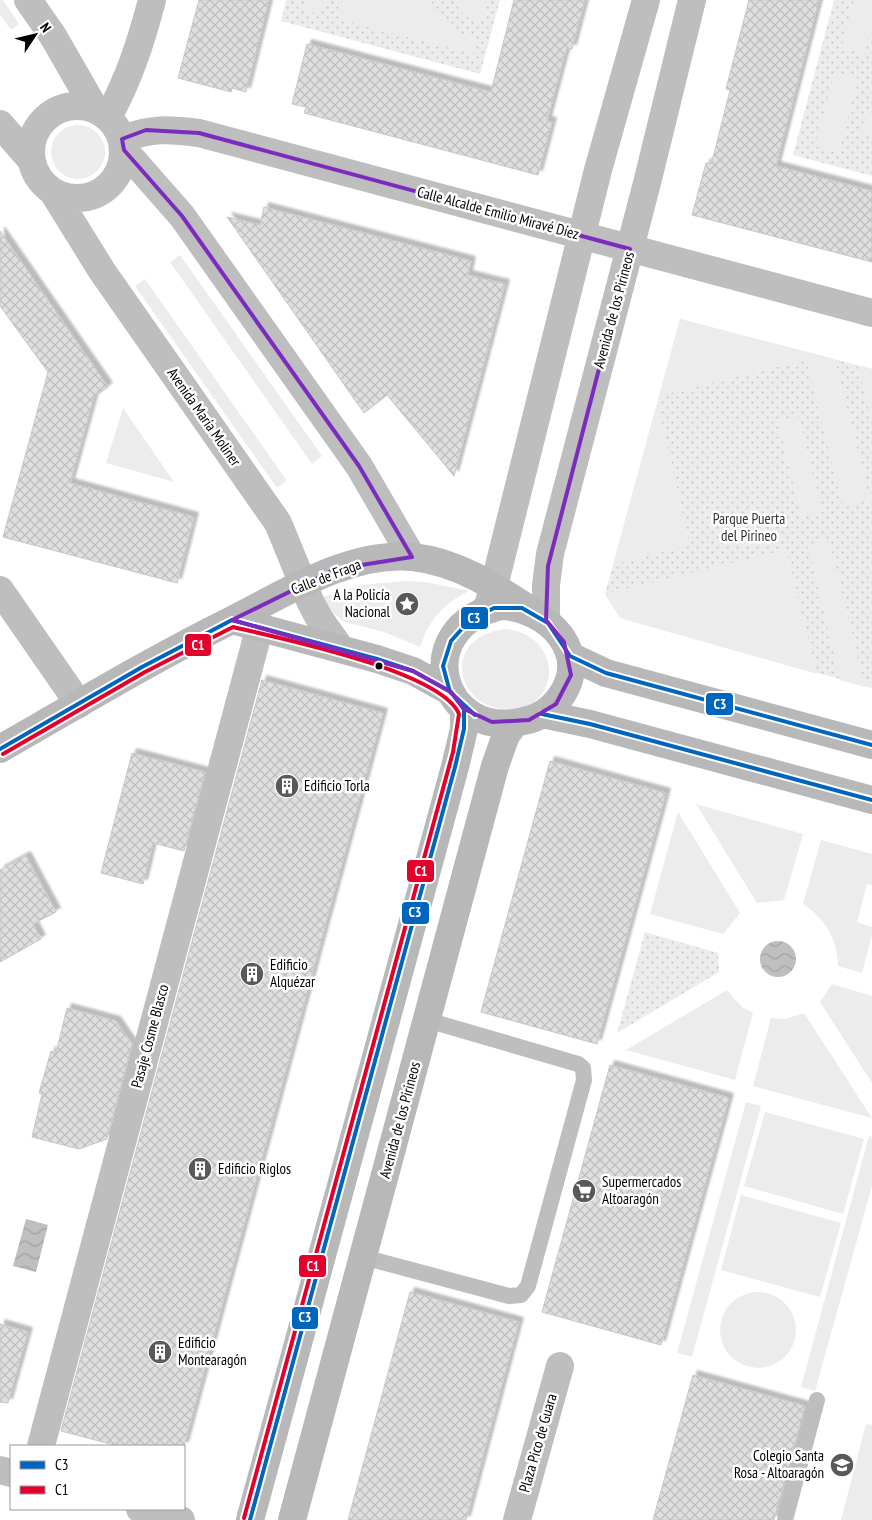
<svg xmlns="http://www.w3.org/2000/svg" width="872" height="1520" viewBox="0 0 872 1520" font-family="'PT Sans Narrow',sans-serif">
<defs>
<pattern id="park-dots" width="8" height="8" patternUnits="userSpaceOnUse" patternTransform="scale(1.25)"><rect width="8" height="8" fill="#ececec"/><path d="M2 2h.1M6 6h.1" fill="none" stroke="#c9c9c9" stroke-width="1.8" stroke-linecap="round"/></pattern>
<pattern id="water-waves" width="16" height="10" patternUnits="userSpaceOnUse" patternTransform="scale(1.25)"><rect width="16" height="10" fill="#bfbfbf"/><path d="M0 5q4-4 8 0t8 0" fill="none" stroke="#a2a2a2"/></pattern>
<pattern id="building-cross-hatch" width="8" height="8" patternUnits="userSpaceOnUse" patternTransform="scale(1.25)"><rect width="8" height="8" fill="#dfdfdf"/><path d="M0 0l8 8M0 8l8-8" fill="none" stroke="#bebebe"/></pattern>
<filter id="shadow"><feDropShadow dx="4.5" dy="-4.5" stdDeviation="1" flood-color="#0004"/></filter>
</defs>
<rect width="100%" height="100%" fill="#fff"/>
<path fill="url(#park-dots)" d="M 286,0 L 500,0 L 480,74 L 281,21 Z
M 834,0 L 872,0 L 872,176 L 793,155 Z
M 680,319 L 872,369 L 872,688 L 620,618 L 605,594 Z
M 645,932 L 718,953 L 719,972 L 617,1033 Z"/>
<path fill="#ececec" d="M 0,0 L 3,0 L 19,24 L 11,30 L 0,15 Z
M 306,0 L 324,0 L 321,15 L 304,10 Z
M 345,0 L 430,0 L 452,31 L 477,38 L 473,54 L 338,19 L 342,2 Z
M 453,0 L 487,0 L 482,21 L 465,16 Z
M 854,0 L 872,0 L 872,25 L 864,54 L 841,48 Z
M 835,72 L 858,78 L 839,152 L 815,146 Z
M 866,114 L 872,115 L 872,137 L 860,134 Z
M51 152a27 27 0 1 1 54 0a27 27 0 1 1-54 0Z
M 180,255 L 322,456 L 312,464 L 170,262 Z
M 145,279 L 287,481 L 277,488 L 135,286 Z
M 680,319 L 835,359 L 870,500 L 843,506 L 806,360 L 663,395 L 659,410 L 690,545 L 613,565 Z
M 858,366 L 872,369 L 872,422 Z
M 123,408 L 174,482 L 106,463 Z
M 799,417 L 822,511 L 801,517 L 778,421 Z
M 829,539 L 865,687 L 840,680 L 808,545 Z
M 786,550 L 817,674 L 620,618 L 605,594 Z
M 405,581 L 426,582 L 469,591 C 443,604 429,620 420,647 L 384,632 L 345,622 L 326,608 L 320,598 L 361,585 Z
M 506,629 C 562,635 563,706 511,709 C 456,712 438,637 506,629 Z
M 696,804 L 803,834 L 784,900 L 757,903 Z
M 678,812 L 740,913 L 723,934 L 650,914 Z
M 821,840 L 872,854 L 872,885 L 867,884 L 857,922 L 872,927 L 872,935 L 862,973 L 838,966 C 837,938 826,920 803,904 Z
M 832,984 L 872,996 L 872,1083 L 820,1002 Z
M 727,990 L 742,1007 L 753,1013 L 735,1080 L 626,1050 Z
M 804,1013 L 872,1118 L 753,1086 L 771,1018 L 785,1019 Z
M 746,1102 L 761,1106 L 692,1357 L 677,1353 Z
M 765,1112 L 864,1139 L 843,1214 L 744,1186 Z
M 869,1136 L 872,1137 L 872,1186 L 815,1391 L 801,1387 Z
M 741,1195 L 841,1223 L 820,1297 L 721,1270 Z
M720 1330a38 38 0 1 1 76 0a38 38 0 1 1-76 0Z
M 866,1424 L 872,1425 L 872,1520 L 841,1520 Z"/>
<path fill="url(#water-waves)" d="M760 959a18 18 0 1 1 36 0a18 18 0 1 1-36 0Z
M 26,1219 L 48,1225 L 36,1272 L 13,1266 Z"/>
<path fill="url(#building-cross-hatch)" stroke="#c7c7c7" filter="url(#shadow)" d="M 199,0 L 269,0 L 246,92 L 232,88 L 231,92 L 178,78 Z
M 514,0 L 585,0 L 572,49 L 567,48 L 563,61 L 547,121 L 552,122 L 538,175 L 304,113 L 306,107 L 292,104 L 307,44 L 491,92 Z
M 749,0 L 819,0 L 776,166 L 872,191 L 872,262 L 692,215 L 706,163 L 711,164 L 715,150 L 730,90 L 726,89 Z
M 264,207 L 471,261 L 468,275 L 505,284 L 454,476 L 387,395 L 364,413 L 227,217 L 260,225 Z
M 0,231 L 108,387 L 94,397 L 70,483 L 194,517 L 177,583 L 3,537 L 48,372 L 0,306 Z
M 262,680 L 383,713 L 184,1446 L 118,1446 L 61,1431 Z
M 132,753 L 205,772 L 184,851 L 153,843 L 143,884 L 101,873 Z
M 550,761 L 666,793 L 597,1044 L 481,1012 Z
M 26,856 L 56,912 L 33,924 L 41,939 L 0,962 L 0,870 Z
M 67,1008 L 116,1021 L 132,1044 L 107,1139 L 79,1149 L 32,1137 L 42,1094 L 39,1093 L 51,1051 L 56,1053 Z
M 610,1065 L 729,1098 L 661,1345 L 542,1312 Z
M 410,1292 L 519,1322 L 503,1381 L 466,1520 L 348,1520 Z
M 0,1324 L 28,1332 L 8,1403 L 0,1402 Z
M 693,1375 L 805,1406 L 774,1520 L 653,1520 Z"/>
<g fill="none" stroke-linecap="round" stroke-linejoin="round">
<path stroke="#bebebe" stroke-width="16" d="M 363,1257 L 509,1296 L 521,1295 L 528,1286 L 584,1080 L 583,1068 L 578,1064 L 427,1020
M 785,1520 L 817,1400"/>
<path stroke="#bebebe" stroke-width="28" d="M 28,0 L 53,36 L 95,109
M31 152a46 46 0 1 1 92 0a46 46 0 1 1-92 0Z
M 108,117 C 129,79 141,42 152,0
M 0,124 L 32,161
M 122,139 C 153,128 167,129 199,133 L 872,313
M 124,150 L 182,216 L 359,466 L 412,557
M 53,192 L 102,271 L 278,523 L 310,601 L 319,618 L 341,649
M 0,590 L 79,704
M 487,608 L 494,586 L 598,170 L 646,0
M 546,620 L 546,585 L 550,554 L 647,183 L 692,0
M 41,1446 L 260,626
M 0,1470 L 11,1473
M 140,1509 L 181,1520
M 517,1520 L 560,1366"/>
<path stroke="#b8b8b8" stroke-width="28" d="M 501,606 C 549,608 593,654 559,699 C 551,710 538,718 524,721 C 440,742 408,627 501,606 Z
M 232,620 L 377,659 L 413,671 L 451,692
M 570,656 L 606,673 L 872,745
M 542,714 L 590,724 L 872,800
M 0,749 C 77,705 153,659 232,620 C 286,593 349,551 413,557 C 458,562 496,587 533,612
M 250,1520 L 455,767 L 464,729 L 464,709
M 292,1520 L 495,766 L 506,735 L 515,723"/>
<g stroke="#fff" stroke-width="8">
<path id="bus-1" d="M 570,656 L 606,673 L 872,745
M 542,714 L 590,724 L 872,800
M 475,715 L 450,692 L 443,666 L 451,641 L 469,621 L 494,608 L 522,608 L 548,623 L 570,656
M 0,749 L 142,667 L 232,620 L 377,659 L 413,671 L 451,692 L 464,709
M 250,1520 L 455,767 L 464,729 L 464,709"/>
</g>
<g stroke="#fff" stroke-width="8">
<path id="bus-2" d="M 3,754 L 145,672 L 233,627 C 279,638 441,671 459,714 L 453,752 L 244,1518"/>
</g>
<use href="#bus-1" stroke="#0065bd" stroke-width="4"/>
<use href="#bus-2" stroke="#e4002b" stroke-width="4"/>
</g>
<path fill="none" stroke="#7b2cbf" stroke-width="4" stroke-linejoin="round" d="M 146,130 L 199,133 L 630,249 L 548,566 L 546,620 L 564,642 L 571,675 L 556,704 L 529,720 L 492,722 L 464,709 L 451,692 L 413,671 L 232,620 L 336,569 L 412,557 L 359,466 L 182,216 L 124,150 L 122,139 Z"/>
<defs>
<g id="sight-disc" transform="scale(1.25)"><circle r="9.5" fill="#595959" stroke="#fff"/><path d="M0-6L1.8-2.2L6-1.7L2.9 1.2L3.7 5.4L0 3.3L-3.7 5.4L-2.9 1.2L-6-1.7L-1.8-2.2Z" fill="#fff"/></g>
<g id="building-disc" transform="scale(1.25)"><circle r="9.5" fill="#595959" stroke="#fff"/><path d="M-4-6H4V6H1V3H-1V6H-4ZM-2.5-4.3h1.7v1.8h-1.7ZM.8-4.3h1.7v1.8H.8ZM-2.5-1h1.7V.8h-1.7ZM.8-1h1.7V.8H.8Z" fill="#fff"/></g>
<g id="supermarket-disc" transform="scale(1.25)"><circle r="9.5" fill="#595959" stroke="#fff"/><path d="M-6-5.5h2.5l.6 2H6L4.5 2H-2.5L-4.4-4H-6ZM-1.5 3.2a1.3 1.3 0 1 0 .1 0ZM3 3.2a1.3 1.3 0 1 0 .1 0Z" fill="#fff"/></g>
<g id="school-disc" transform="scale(1.25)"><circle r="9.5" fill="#595959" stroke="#fff"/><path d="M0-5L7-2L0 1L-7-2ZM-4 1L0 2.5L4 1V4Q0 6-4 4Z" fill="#fff"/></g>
</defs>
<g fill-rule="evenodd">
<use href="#sight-disc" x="407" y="604"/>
<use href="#building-disc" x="287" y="786"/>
<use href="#building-disc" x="252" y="974"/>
<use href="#building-disc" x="200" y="1169"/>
<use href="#supermarket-disc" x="584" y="1191"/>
<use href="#building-disc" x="160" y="1352"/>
<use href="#school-disc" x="842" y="1465"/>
</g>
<circle fill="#000" stroke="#fff" stroke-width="2" cx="379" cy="666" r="4.5"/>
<g text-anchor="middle" stroke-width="5" stroke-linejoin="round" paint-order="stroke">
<g font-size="15" fill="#000" stroke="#fff">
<text transform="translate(498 213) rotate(15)" y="5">Calle Alcalde Emilio Miravé Díez</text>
<text transform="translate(614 310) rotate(-75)" y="5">Avenida de los Pirineos</text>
<text transform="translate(204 417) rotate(55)" y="5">Avenida María Moliner</text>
<text transform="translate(326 577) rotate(-21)" y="5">Calle de Fraga</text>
<text transform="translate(150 1036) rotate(-75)" y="5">Pasaje Cosme Blasco</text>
<text transform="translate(400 1120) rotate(-75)" y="5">Avenida de los Pirineos</text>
<text transform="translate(538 1443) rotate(-74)" y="5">Plaza Pico de Guara</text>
</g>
<g font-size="15" fill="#333" stroke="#fff">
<text x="749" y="524">Parque Puerta<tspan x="749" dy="17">del Pirineo</tspan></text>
</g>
<g font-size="15" fill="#000" stroke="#fff" text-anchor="start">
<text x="390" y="600" text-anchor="end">A la Policía<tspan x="390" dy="17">Nacional</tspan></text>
<text x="304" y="791">Edificio Torla</text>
<text x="270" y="970">Edificio<tspan x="270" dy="17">Alquézar</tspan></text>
<text x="218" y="1174">Edificio Riglos</text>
<text x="602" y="1187">Supermercados<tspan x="602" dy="17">Altoaragón</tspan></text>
<text x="178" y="1348">Edificio<tspan x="178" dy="17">Montearagón</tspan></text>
<text x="824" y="1461" text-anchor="end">Colegio Santa<tspan x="824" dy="17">Rosa - Altoaragón</tspan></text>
</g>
</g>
<g stroke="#fff" stroke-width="2">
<rect x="460" y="606" width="29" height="24" rx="5" fill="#0065bd"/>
<rect x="184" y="633" width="28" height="24" rx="5" fill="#e4002b"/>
<rect x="705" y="692" width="29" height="24" rx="5" fill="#0065bd"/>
<rect x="406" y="859" width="29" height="24" rx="5" fill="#e4002b"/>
<rect x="401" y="901" width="29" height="24" rx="5" fill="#0065bd"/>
<rect x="298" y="1254" width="29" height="24" rx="5" fill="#e4002b"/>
<rect x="291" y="1306" width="28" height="24" rx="5" fill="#0065bd"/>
</g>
<g font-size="14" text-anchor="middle" font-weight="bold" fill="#fff">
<text x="474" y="623">C3</text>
<text x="198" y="650">C1</text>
<text x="720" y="709">C3</text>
<text x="421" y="876">C1</text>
<text x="415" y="917">C3</text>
<text x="313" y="1271">C1</text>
<text x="305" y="1322">C3</text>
</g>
<rect x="10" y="1445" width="175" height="65" fill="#ffffff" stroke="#999999"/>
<rect x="20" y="1461" width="25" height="8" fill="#0065bd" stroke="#999999"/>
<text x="55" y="1470" font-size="15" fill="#000000">C3</text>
<rect x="20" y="1486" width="25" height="8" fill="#e4002b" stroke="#999999"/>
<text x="55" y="1495" font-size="15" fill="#000000">C1</text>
<g transform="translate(35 35) rotate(55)" stroke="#ffffff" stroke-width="4" paint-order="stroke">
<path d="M0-4L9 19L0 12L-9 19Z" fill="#000000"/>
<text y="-8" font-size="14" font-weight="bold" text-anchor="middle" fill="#000000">N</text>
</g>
</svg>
